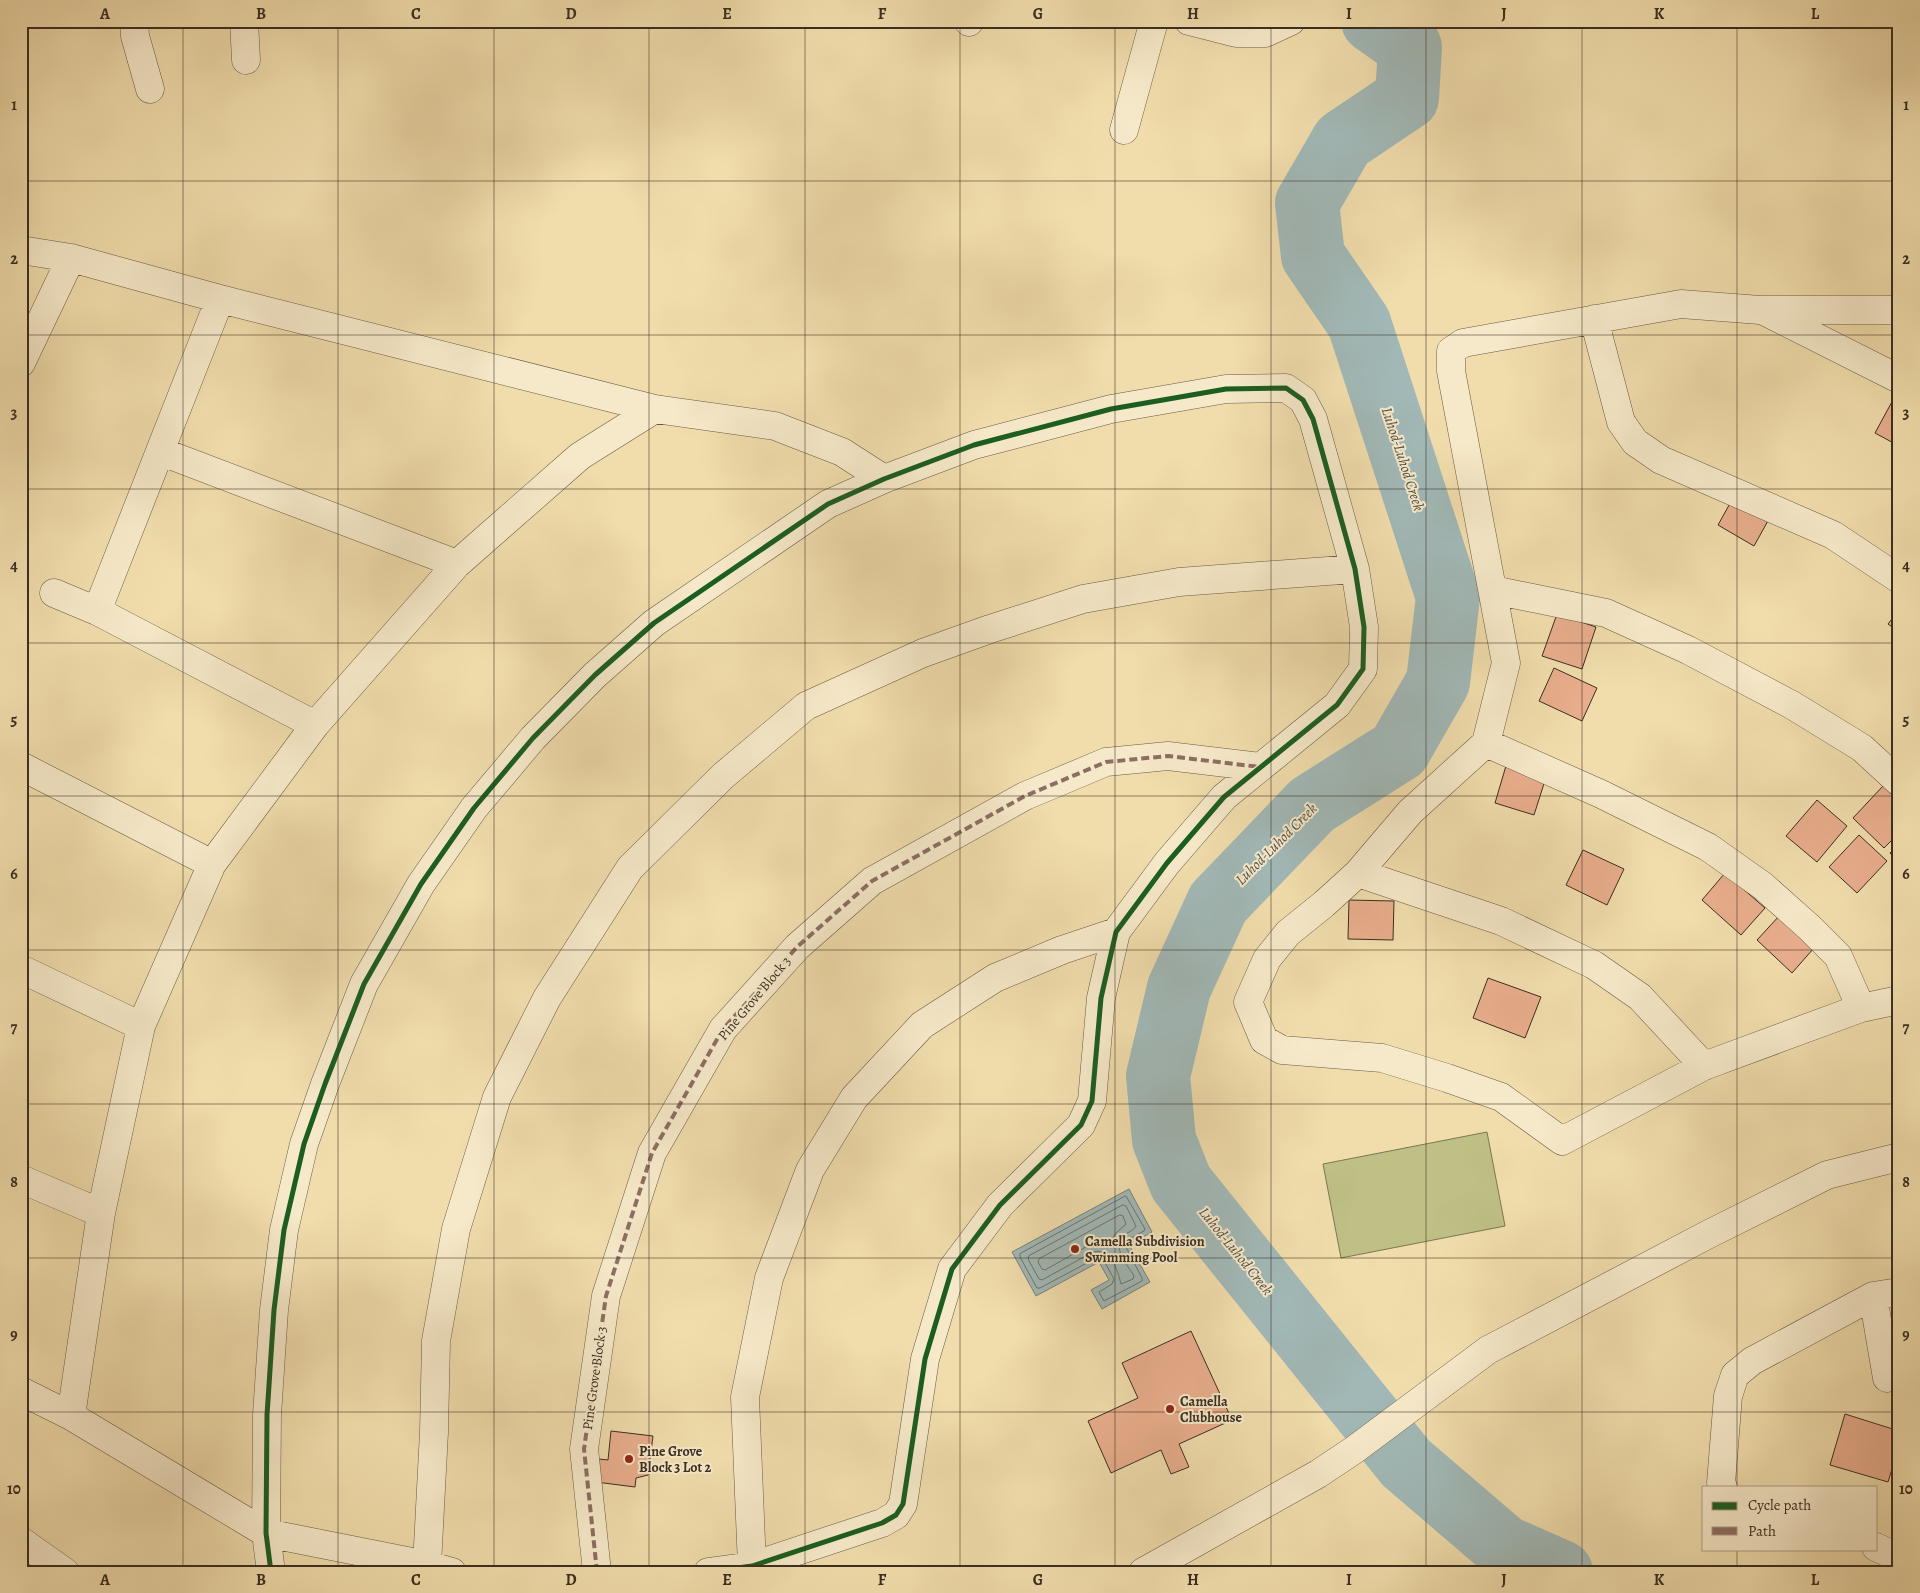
<svg xmlns="http://www.w3.org/2000/svg" width="1920" height="1593" viewBox="0 0 1920 1593" font-family="Alegreya,serif">
<rect width="100%" height="100%" fill="#f1ddac"/>
<filter id="stains"><feTurbulence type="fractalNoise" baseFrequency=".004" numOctaves="4"/><feColorMatrix values="0 0 0 0 .2 0 0 0 0 .09 0 0 0 0 .02 0 0 0 .5 -.17"/></filter>
<radialGradient id="worn" r=".72"><stop offset=".6" stop-color="#630" stop-opacity="0"/><stop offset="1" stop-color="#630" stop-opacity=".3"/></radialGradient>
<path fill="#bec086" stroke="#7c7754" d="M 1487,1132 L 1505,1226 L 1341,1258 L 1323,1164 Z"/>
<path fill="#a1b8b6" stroke="#78817b" d="M 1129,1189 L 1152,1232 L 1129,1245 L 1150,1282 L 1102,1309 L 1091,1290 L 1109,1280 L 1099,1262 L 1036,1296 L 1012,1252 Z"/>
<g fill="none" stroke-linecap="round" stroke-linejoin="round">
<path stroke="#6e736c" stroke-width="1" d="M 1126,1196 L 1145,1229 L 1144,1231 L 1127,1240 L 1125,1245 L 1142,1278 L 1142,1281 L 1104,1301 L 1099,1292 L 1112,1284 L 1114,1279 L 1103,1259 L 1098,1257 L 1040,1288 L 1037,1288 L 1020,1257 L 1020,1254 Z
M 1123,1205 L 1126,1206 L 1136,1226 C 1133,1231 1128,1232 1123,1236 C 1111,1246 1128,1266 1134,1276 L 1133,1279 L 1121,1284 C 1118,1271 1110,1247 1093,1252 L 1042,1280 L 1039,1279 L 1028,1259 L 1029,1256 Z
M 1120,1215 L 1123,1216 L 1126,1224 L 1115,1234 L 1110,1245 L 1099,1243 L 1091,1244 L 1045,1270 L 1042,1269 L 1038,1262 L 1039,1259 Z"/>
<path stroke="#a1b8b6" stroke-width="64" d="M 1373,21 L 1410,47 L 1407,98 L 1343,141 L 1307,203 L 1313,256 L 1359,323 L 1448,597 L 1438,682 L 1399,750 L 1312,805 L 1218,903 L 1179,988 L 1158,1076 L 1164,1140 L 1181,1183 L 1406,1463 L 1504,1547 L 1561,1572"/>
</g>
<path fill="#e9ae8d" stroke="#3b2e22" d="M 1894,398 L 1899,401 L 1899,446 L 1875,433 Z
M 1733,498 L 1769,519 L 1754,546 L 1718,525 Z
M 1899,610 L 1899,632 L 1888,624 Z
M 1557,614 L 1596,627 L 1582,669 L 1542,656 Z
M 1554,668 L 1597,688 L 1582,721 L 1539,701 Z
M 1508,759 L 1548,771 L 1534,815 L 1495,803 Z
M 1883,786 L 1899,801 L 1899,833 L 1884,848 L 1853,818 Z
M 1817,800 L 1847,826 L 1817,862 L 1786,836 Z
M 1859,835 L 1887,861 L 1857,893 L 1829,867 Z
M 1899,844 L 1899,863 L 1890,853 Z
M 1583,850 L 1624,869 L 1607,905 L 1566,885 Z
M 1725,873 L 1765,908 L 1741,935 L 1702,900 Z
M 1349,900 L 1394,901 L 1393,940 L 1348,939 Z
M 1780,915 L 1814,948 L 1792,973 L 1757,940 Z
M 1488,978 L 1541,997 L 1525,1038 L 1473,1018 Z
M 1191,1331 L 1232,1420 L 1179,1444 L 1189,1467 L 1171,1474 L 1161,1450 L 1111,1473 L 1088,1421 L 1138,1398 L 1122,1363 Z
M 1845,1414 L 1899,1431 L 1899,1446 L 1888,1482 L 1830,1465 Z
M 611,1431 L 653,1436 L 648,1475 L 636,1478 L 635,1487 L 596,1482 L 599,1459 L 608,1460 Z"/>
<g fill="none" stroke-linecap="round" stroke-linejoin="round">
<g stroke="#685a44" stroke-width="29">
<path id="minor" d="M 134,21 L 135,36 L 150,89
M 244,21 L 246,60
M 1189,21 L 1236,33 L 1265,33 L 1291,21
M 969,22 L 969,21
M 1124,130 L 1154,21
M 21,250 L 71,258 L 220,299 L 655,409 L 775,426 L 842,452 L 884,479
M 1899,310 L 1760,310 L 1681,304 L 1463,343 L 1451,351 L 1451,371 L 1506,663 L 1486,743 L 1410,812 L 1358,873 L 1324,904 L 1288,933 L 1267,959 L 1248,1002 L 1264,1040 L 1282,1050 L 1382,1058 L 1447,1078 L 1501,1097 L 1562,1141 L 1704,1066 L 1861,1008 L 1899,1000
M 1766,312 L 1899,379
M 1594,319 L 1621,422 L 1635,442 L 1661,460 L 1833,535 L 1899,579
M 21,363 L 71,258
M 162,452 L 457,564
M 1493,590 L 1606,613 L 1688,650 L 1792,705 L 1862,748 L 1899,782
M 54,593 L 97,611 L 315,725
M 97,611 L 220,299
M 1486,743 L 1601,794 L 1708,847 L 1763,886 L 1810,928 L 1838,956 L 1861,1008
M 21,766 L 212,864
M 1358,873 L 1501,921 L 1594,965 L 1640,997 L 1704,1066
M 21,969 L 141,1026
M 21,1179 L 101,1213
M 1873,1296 L 1887,1378
M 21,1391 L 71,1416 L 266,1533 L 427,1565 L 452,1572
M 71,1416 L 101,1213 L 141,1026 L 212,864 L 315,725 L 457,564 L 580,456 L 655,409
M 1723,1487 L 1721,1483 L 1728,1396 L 1735,1375 L 1752,1361 L 1873,1296 L 1899,1292
M 21,1541 L 65,1572
M 1876,1547 L 1899,1558
M 427,1565 L 434,1432 L 436,1341 L 456,1229 L 497,1097 L 547,998 L 630,868 L 723,776 L 806,706 L 923,653 L 990,629 L 1083,599 L 1179,582 L 1355,569
M 752,1566 L 745,1397 L 769,1278 L 810,1170 L 854,1098 L 922,1025 L 995,978 L 1062,950 L 1116,932
M 271,1572 L 266,1533 L 267,1415 L 274,1310 L 284,1230 L 304,1144 L 325,1084 L 364,984 L 421,884 L 474,808 L 533,738 L 595,675 L 654,623 L 828,504 L 884,479 L 974,445 L 1111,409 L 1226,389 L 1286,388 L 1303,400 L 1313,419 L 1355,569 L 1364,627 L 1363,669 L 1337,705 L 1224,797 L 1167,863 L 1116,932 L 1101,998 L 1092,1101 L 1081,1125 L 1000,1205 L 952,1269 L 925,1359 L 903,1504 L 896,1515 L 882,1523 L 752,1566 L 708,1572
M 597,1572 L 584,1449 L 606,1296 L 652,1153 L 723,1029 L 797,947 L 872,881 L 1025,796 L 1106,762 L 1168,756 L 1260,767
M 1143,1572 L 1318,1474 L 1354,1450 L 1488,1350 L 1707,1235 L 1827,1175 L 1899,1157"/>
</g>
<use href="#minor" stroke="#f6e9c9" stroke-width="28"/>
<path stroke="#8d6e63" stroke-width="4" stroke-dasharray="8 4" stroke-linecap="butt" d="M 597,1572 L 584,1449 L 606,1296 L 652,1153 L 723,1029 L 797,947 L 872,881 L 1025,796 L 1106,762 L 1168,756 L 1260,767"/>
<g stroke="#f6e9c9" stroke-width="8">
<path id="cycleway" d="M 271,1572 L 266,1533 L 267,1415 L 274,1310 L 284,1230 L 304,1144 L 325,1084 L 364,984 L 421,884 L 474,808 L 533,738 L 595,675 L 654,623 L 828,504 L 884,479 L 974,445 L 1111,409 L 1226,389 L 1286,388 L 1303,400 L 1313,419 L 1355,569 L 1364,627 L 1363,669 L 1337,705 L 1224,797 L 1167,863 L 1116,932 L 1101,998 L 1092,1101 L 1081,1125 L 1000,1205 L 952,1269 L 925,1359 L 903,1504 L 896,1515 L 882,1523 L 752,1566 L 708,1572"/>
</g>
<use href="#cycleway" stroke="#1b5e20" stroke-width="5"/>
</g>
<path fill="none" stroke="#3b2e22" stroke-width="1" stroke-opacity="0.55" d="M 183,21 L 183,1572M 338,21 L 338,1572M 494,21 L 494,1572M 649,21 L 649,1572M 805,21 L 805,1572M 960,21 L 960,1572M 1115,21 L 1115,1572M 1271,21 L 1271,1572M 1426,21 L 1426,1572M 1582,21 L 1582,1572M 1737,21 L 1737,1487M 21,181 L 1899,181M 21,335 L 1899,335M 21,489 L 1899,489M 21,643 L 1899,643M 21,796 L 1899,796M 21,950 L 1899,950M 21,1104 L 1899,1104M 21,1258 L 1899,1258M 21,1412 L 1899,1412M 1737,1549 L 1737,1572"/>
<g fill="#8f2418" stroke="#f6e9c9" stroke-width="2">
<circle cx="1075" cy="1249" r="5"/>
<circle cx="1170" cy="1409" r="5"/>
<circle cx="629" cy="1459" r="5"/>
</g>
<g text-anchor="middle" stroke-width="4" stroke-linejoin="round" paint-order="stroke">
<g font-size="14" fill="#3b2e22" stroke="#f6e9c9">
<text transform="translate(754 998) rotate(-50)" y="5">Pine Grove Block 3</text>
<text transform="translate(594 1378) rotate(-82)" y="5">Pine Grove Block 3</text>
</g>
<g font-size="14" font-weight="bold" fill="#3b2e22" stroke="#f6e9c9" text-anchor="start">
<text x="1085" y="1246">Camella Subdivision<tspan x="1085" dy="16">Swimming Pool</tspan></text>
<text x="1180" y="1406">Camella<tspan x="1180" dy="16">Clubhouse</tspan></text>
<text x="639" y="1456">Pine Grove<tspan x="639" dy="16">Block 3 Lot 2</tspan></text>
</g>
<g font-size="15" font-style="italic" fill="#545047" stroke="#f6e9c9">
<text transform="translate(1403 459) rotate(72)" y="5">Luhod-Luhod Creek</text>
<text transform="translate(1276 844) rotate(-45)" y="5">Luhod-Luhod Creek</text>
<text transform="translate(1236 1251) rotate(51)" y="5">Luhod-Luhod Creek</text>
</g>
</g>
<rect width="1920" height="1593" fill="none" stroke="#f1ddac" stroke-width="55"/>
<rect x="1702" y="1486" width="175" height="65" fill="#f6e9c9" stroke="#ab9e86"/>
<rect x="1712" y="1502" width="25" height="8" fill="#1b5e20" stroke="#ab9e86"/>
<text x="1748" y="1510" font-size="15" fill="#3b2e22">Cycle path</text>
<rect x="1712" y="1527" width="25" height="8" fill="#8d6e63" stroke="#ab9e86"/>
<text x="1748" y="1536" font-size="15" fill="#3b2e22">Path</text>
<rect x="28" y="28" width="1864" height="1538" fill="none" stroke="#3b2e22" stroke-width="2"/>
<g font-size="16" text-anchor="middle" font-weight="bold" fill="#3b2e22">
<text x="105" y="19">A</text>
<text x="261" y="19">B</text>
<text x="416" y="19">C</text>
<text x="571" y="19">D</text>
<text x="727" y="19">E</text>
<text x="882" y="19">F</text>
<text x="1038" y="19">G</text>
<text x="1193" y="19">H</text>
<text x="1349" y="19">I</text>
<text x="1504" y="19">J</text>
<text x="1659" y="19">K</text>
<text x="1815" y="19">L</text>
<text x="14" y="110">1</text>
<text x="1906" y="110">1</text>
<text x="14" y="264">2</text>
<text x="1906" y="264">2</text>
<text x="14" y="418">3</text>
<text x="1906" y="418">3</text>
<text x="14" y="571">4</text>
<text x="1906" y="571">4</text>
<text x="14" y="725">5</text>
<text x="1906" y="725">5</text>
<text x="14" y="879">6</text>
<text x="1906" y="879">6</text>
<text x="14" y="1033">7</text>
<text x="1906" y="1033">7</text>
<text x="14" y="1187">8</text>
<text x="1906" y="1187">8</text>
<text x="14" y="1340">9</text>
<text x="1906" y="1340">9</text>
<text x="14" y="1494">10</text>
<text x="1906" y="1494">10</text>
<text x="105" y="1585">A</text>
<text x="261" y="1585">B</text>
<text x="416" y="1585">C</text>
<text x="571" y="1585">D</text>
<text x="727" y="1585">E</text>
<text x="882" y="1585">F</text>
<text x="1038" y="1585">G</text>
<text x="1193" y="1585">H</text>
<text x="1349" y="1585">I</text>
<text x="1504" y="1585">J</text>
<text x="1659" y="1585">K</text>
<text x="1815" y="1585">L</text>
</g>
<rect width="100%" height="100%" filter="url(#stains)"/>
<rect width="100%" height="100%" fill="url(#worn)"/>
</svg>
